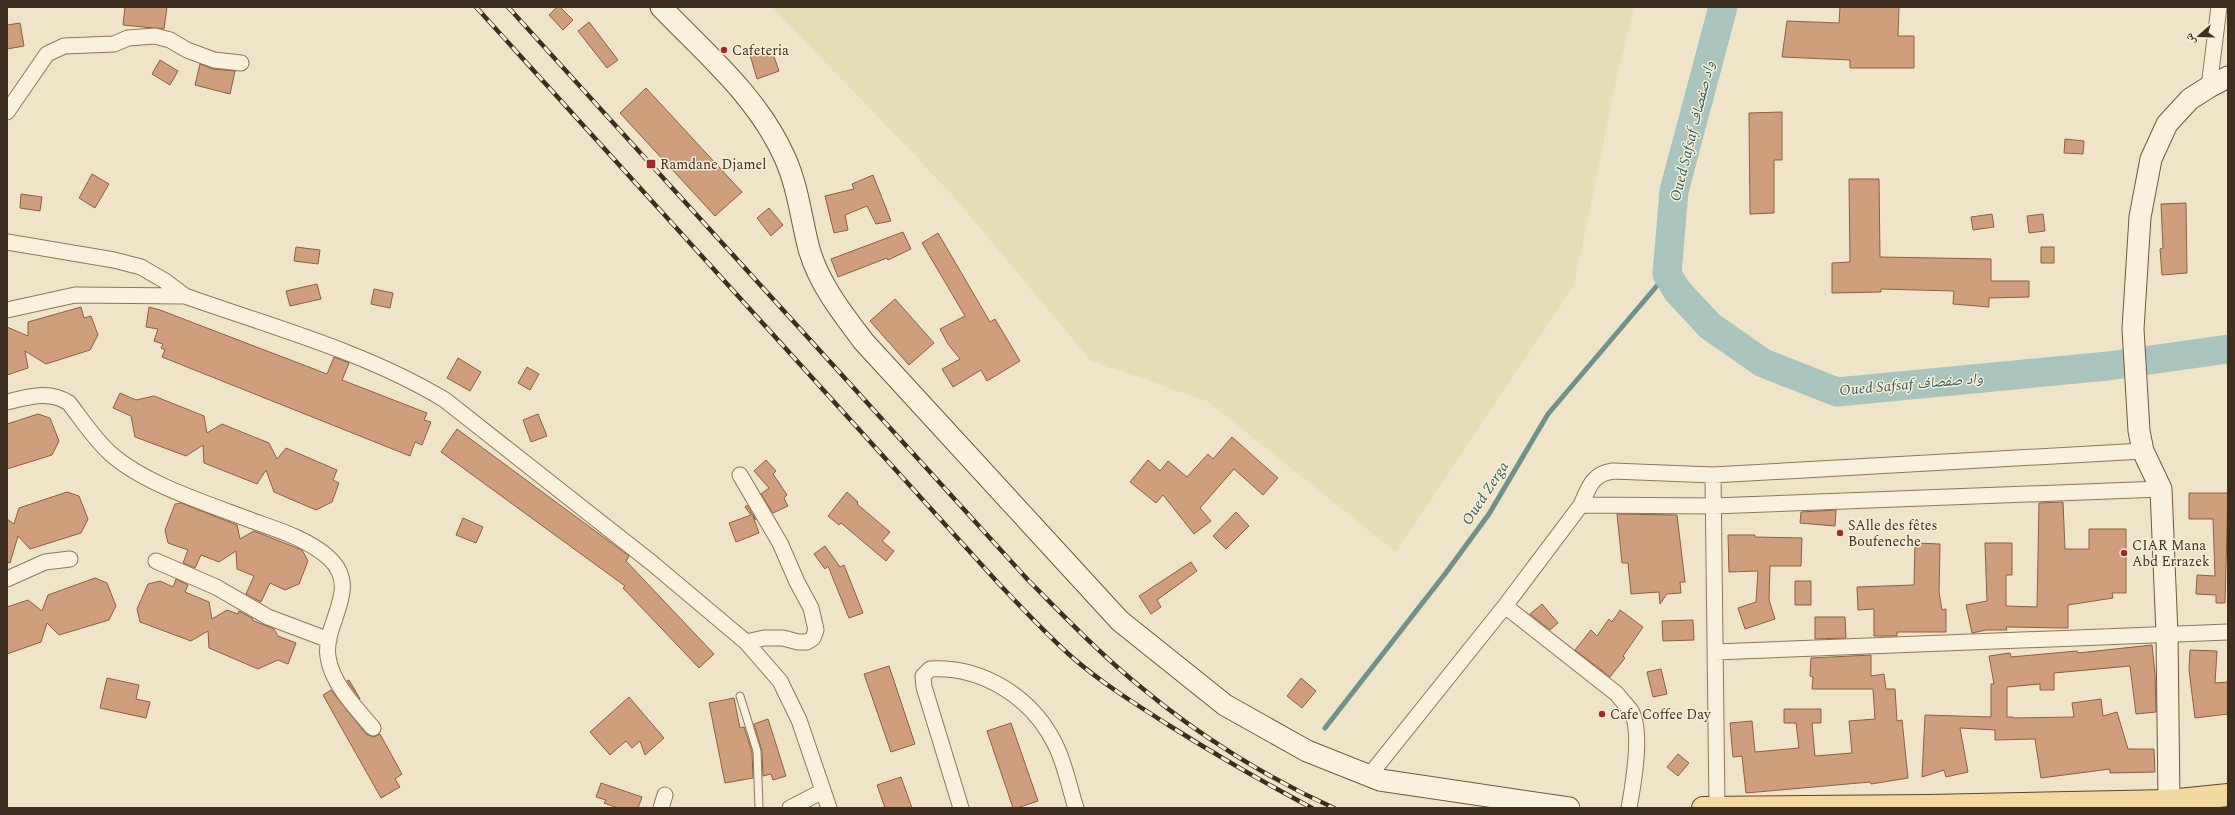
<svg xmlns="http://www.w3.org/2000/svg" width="2235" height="815" viewBox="0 0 2235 815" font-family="Spectral,'Noto Naskh Arabic',serif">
<rect width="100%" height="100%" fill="#f0e4c8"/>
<path fill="#e6deb5" d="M 772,7 L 1634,7 L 1617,77 L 1574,286 L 1396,552 L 1207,401 L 1091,361 L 948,190 Z"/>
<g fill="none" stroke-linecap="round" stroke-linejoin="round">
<path stroke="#6f938a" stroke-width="5" d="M 1325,728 L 1445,574 L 1489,514 L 1548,414 L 1667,274"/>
<path stroke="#a9c4bc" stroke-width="29" d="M 1723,7 L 1674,191 L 1667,274 L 1678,292 L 1710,326 L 1763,363 L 1837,392 L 2108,366 L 2228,349"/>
</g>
<path fill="#cf9f7d" stroke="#8d5f41" d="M 125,7 L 167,7 L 164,29 L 123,25 Z
M 557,7 L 560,7 L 573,20 L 563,30 L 549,15 Z
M 1840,7 L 1899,7 L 1898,36 L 1914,36 L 1914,68 L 1850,68 L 1850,60 L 1782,57 L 1787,21 L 1839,23 Z
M 589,22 L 618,60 L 607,68 L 578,31 Z
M 20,23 L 24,46 L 7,49 L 7,25 Z
M 771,48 L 779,71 L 757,79 L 750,55 Z
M 160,60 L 178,71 L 170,85 L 152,74 Z
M 200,64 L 213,69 L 235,71 L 230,94 L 195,85 Z
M 646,88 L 742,192 L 715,216 L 620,113 Z
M 1782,112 L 1782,160 L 1774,160 L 1774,213 L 1750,214 L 1749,113 Z
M 2065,139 L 2084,141 L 2083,154 L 2064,153 Z
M 92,174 L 109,184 L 95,208 L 79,198 Z
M 873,175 L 891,221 L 876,224 L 867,206 L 845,215 L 848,230 L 834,233 L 825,196 L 854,189 L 852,184 Z
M 1849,179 L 1879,179 L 1880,257 L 1991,259 L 1991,281 L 2029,281 L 2029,297 L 1989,298 L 1989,307 L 1953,304 L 1954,291 L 1881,289 L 1881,292 L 1832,293 L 1832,263 L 1850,262 Z
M 21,194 L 42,197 L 40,211 L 20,208 Z
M 2186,203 L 2187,273 L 2162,275 L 2160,249 L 2163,248 L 2161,204 Z
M 769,208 L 783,225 L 771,236 L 757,218 Z
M 1992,214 L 1994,227 L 1973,230 L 1971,217 Z
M 2043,214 L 2045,231 L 2029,233 L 2027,216 Z
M 903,232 L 911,249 L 888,260 L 887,258 L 838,277 L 831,259 Z
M 938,233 L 990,322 L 995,319 L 1020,361 L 987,381 L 981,370 L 953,387 L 942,369 L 960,359 L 948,344 L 940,329 L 965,316 L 922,243 Z
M 296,247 L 320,250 L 318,264 L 294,261 Z
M 2041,247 L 2054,247 L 2054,263 L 2041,263 Z
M 317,284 L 321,299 L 290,306 L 286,291 Z
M 374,289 L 393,293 L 390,308 L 371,304 Z
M 895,299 L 934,343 L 909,365 L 870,321 Z
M 81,307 L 84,318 L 91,316 L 98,335 L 90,350 L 46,364 L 25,351 L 28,368 L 7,375 L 7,327 L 28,336 L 28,322 Z
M 149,307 L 160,310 L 327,374 L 334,357 L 349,363 L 342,380 L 427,413 L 424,420 L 431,422 L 422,445 L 415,442 L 410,456 L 162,357 L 165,350 L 161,348 L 163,344 L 154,341 L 158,329 L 146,327 Z
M 458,358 L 481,372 L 470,391 L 447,378 Z
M 527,367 L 539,374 L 530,390 L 518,383 Z
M 120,393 L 136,400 L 154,396 L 204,416 L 207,433 L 222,424 L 269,443 L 277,459 L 286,448 L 337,470 L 333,480 L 339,483 L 332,502 L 316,510 L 274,492 L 266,470 L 257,484 L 204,463 L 203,445 L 186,456 L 135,437 L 131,416 L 113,408 Z
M 38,414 L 50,418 L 59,441 L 52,455 L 7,469 L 7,424 Z
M 538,414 L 547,436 L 531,442 L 523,420 Z
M 457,429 L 629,556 L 626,561 L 714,654 L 699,668 L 623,588 L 625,586 L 441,452 Z
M 1232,437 L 1278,478 L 1263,495 L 1234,469 L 1200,508 L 1211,521 L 1194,534 L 1163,495 L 1156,503 L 1130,482 L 1148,460 L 1160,471 L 1168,461 L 1187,477 L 1208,454 L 1213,459 Z
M 766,460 L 776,471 L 773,474 L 787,495 L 784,498 L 788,506 L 773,513 L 761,494 L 769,488 L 754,471 Z
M 67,492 L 79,496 L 88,519 L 81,533 L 30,549 L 18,536 L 10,563 L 7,562 L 7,519 L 14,524 L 19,508 Z
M 847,492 L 858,502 L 857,504 L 890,532 L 882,541 L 894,551 L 886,561 L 841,523 L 839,525 L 828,516 Z
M 2189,493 L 2228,493 L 2225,603 L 2216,603 L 2216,595 L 2196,594 L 2197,575 L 2215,576 L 2213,519 L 2189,519 Z
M 2063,502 L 2065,549 L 2089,549 L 2089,529 L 2126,529 L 2126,593 L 2112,593 L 2113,598 L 2068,605 L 2068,628 L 2006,627 L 2007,630 L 1986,630 L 1972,633 L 1966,605 L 1987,601 L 1985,543 L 2012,543 L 2012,575 L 2006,575 L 2006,606 L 2037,607 L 2039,503 Z
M 181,503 L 237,525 L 240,539 L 254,531 L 302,550 L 308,561 L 299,584 L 285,590 L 270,583 L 261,602 L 246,594 L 254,576 L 237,569 L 236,551 L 219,562 L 201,555 L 195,568 L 183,563 L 188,550 L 168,543 L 165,530 L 175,504 Z
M 747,505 L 756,520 L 753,516 L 759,533 L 736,542 L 729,523 L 751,515 L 745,507 Z
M 1836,510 L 1835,526 L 1800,523 L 1801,512 Z
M 1236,512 L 1249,526 L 1226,549 L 1213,536 Z
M 1617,514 L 1677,515 L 1685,582 L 1680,582 L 1681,593 L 1667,594 L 1660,604 L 1659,592 L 1631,594 L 1628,563 L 1622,563 Z
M 463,518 L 483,527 L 476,543 L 456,535 Z
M 1728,535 L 1755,535 L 1755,537 L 1802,538 L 1801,566 L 1770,566 L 1769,600 L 1775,619 L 1745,629 L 1738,608 L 1756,602 L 1758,571 L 1729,572 Z
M 1915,543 L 1940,544 L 1939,592 L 1942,610 L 1946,609 L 1946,632 L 1897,632 L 1897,636 L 1874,636 L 1874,609 L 1858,610 L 1857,587 L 1914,585 Z
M 825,546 L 840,567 L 844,565 L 863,613 L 849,618 L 828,566 L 825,569 L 814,554 Z
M 1191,562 L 1197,571 L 1157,600 L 1161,607 L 1151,614 L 1139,596 Z
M 95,578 L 107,583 L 116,606 L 109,620 L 59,635 L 47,623 L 41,642 L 7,654 L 7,607 L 28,600 L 42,611 L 48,595 Z
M 176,579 L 188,585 L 185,592 L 209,602 L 212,619 L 227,610 L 238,614 L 239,611 L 253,619 L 252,620 L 274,629 L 278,636 L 296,643 L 288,664 L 278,660 L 258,669 L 209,648 L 208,631 L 191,641 L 140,622 L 137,609 L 148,584 L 160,581 L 173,587 Z
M 1795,581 L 1811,581 L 1811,605 L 1795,605 Z
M 1542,604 L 1558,623 L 1550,630 L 1530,614 Z
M 1620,610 L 1643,627 L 1623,656 L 1625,658 L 1610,677 L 1575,650 L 1591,630 L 1597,636 L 1609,619 L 1612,622 Z
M 1815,617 L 1845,617 L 1846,638 L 1815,639 Z
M 1693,620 L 1694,640 L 1663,641 L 1662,621 Z
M 2152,645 L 2155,674 L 2156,712 L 2136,714 L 2130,666 L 2054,673 L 2054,690 L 2040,690 L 2040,684 L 2007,687 L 2007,717 L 2013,717 L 2013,718 L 2074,717 L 2072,703 L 2101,699 L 2103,716 L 2117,712 L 2128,749 L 2154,749 L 2155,772 L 2110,773 L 2110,769 L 2041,778 L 2035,739 L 1995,740 L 1995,730 L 1960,728 L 1968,772 L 1946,777 L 1944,770 L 1922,777 L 1925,715 L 1991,717 L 1991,684 L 1994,684 L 1989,656 L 2010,653 L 2011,657 L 2077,651 L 2078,653 Z
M 2190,650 L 2217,651 L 2215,683 L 2228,682 L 2228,714 L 2195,718 L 2189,670 Z
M 1871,655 L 1871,676 L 1884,674 L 1886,689 L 1895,689 L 1897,721 L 1902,720 L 1908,778 L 1871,784 L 1870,782 L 1746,793 L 1742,756 L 1733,757 L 1730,723 L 1752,721 L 1755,752 L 1799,748 L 1796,723 L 1784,723 L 1784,709 L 1821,709 L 1821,723 L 1812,723 L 1815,756 L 1852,753 L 1849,721 L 1875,719 L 1873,689 L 1812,689 L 1813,677 L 1810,676 L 1811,658 Z
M 889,666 L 915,744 L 891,752 L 864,674 Z
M 1661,669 L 1667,694 L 1653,697 L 1647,672 Z
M 107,678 L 139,685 L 136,699 L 150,702 L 146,718 L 100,708 Z
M 1301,678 L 1316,691 L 1302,708 L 1287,696 Z
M 349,680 L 360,699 L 347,681 Z
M 331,690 L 366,734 L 374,737 L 380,734 L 402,774 L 395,779 L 400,787 L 381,798 L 323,695 Z
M 629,697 L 664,738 L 645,755 L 640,741 L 632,748 L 626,741 L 610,755 L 590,732 Z
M 734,698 L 740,728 L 744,727 L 752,752 L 753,778 L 725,783 L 709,703 Z
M 768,719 L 786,776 L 773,780 L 771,774 L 763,776 L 762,751 L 754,724 Z
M 1011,723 L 1038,801 L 1017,808 L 1013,808 L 987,731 Z
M 1678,754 L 1689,763 L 1678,776 L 1667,767 Z
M 901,777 L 912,808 L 885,808 L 877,785 Z
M 601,783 L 642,797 L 638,808 L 618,808 L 604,803 L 606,800 L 596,797 Z"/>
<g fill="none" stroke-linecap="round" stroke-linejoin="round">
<g stroke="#8d765c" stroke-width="9">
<path id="lane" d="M 740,696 L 757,751 L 759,808"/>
</g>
<g stroke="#8d765c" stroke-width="17">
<path id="street" d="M 2209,87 L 2219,7
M 7,112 L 47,54 L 64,46 L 114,44 L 128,38 L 155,36 L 170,40 L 187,50 L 214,60 L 241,63
M 7,242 L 114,260 L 141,267 L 165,281 L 185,296 C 272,327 366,352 445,400 L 652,563 L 746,642 L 780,681 L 799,720 L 829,808
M 7,310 L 75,295 L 185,296
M 7,402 C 29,397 49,390 69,403 C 82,420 95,440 111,454 C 146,485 209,504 253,521 C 278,530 308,539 329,558 C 362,589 323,622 328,657 C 332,684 356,708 373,728
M 2143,451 L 1713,475 L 1613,471 C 1592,474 1589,487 1581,505 L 1713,506 L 2161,489
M 740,475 L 780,543 L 797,582 L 811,608 L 816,630 L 813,638 L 807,642 L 798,642 L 783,638 L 764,638 L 746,642
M 1713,475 L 1717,807
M 156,561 L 216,587 L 268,617 L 329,640
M 7,579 L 45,562 L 70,559
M 1505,606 L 1617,694 C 1621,700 1627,705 1631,711 C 1643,731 1633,786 1629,808
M 1715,652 L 2228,632
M 1369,776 L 1505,606 L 1581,505
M 661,808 L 665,795
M 790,808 L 823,791
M 961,808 L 924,687 L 923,676 L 930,669 C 982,666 1032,697 1055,744 C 1065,763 1069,787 1076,808"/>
</g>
<g stroke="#6f573f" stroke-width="23">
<path id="secondary" d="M 661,7 C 706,54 758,97 785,158 C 798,187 801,218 809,249 C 819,284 842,313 864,342 L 1120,621 L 1225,705 L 1307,751 L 1380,780 L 1569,808
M 2169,801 L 2167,634 L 2161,489 L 2143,451 L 2139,431 L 2133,329 L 2140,217 L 2151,159 L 2167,124 L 2190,99 L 2209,87 L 2228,77"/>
</g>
<g stroke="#5b4430" stroke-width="24">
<path id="primary" d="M 1703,808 L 1928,806 L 2169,801 L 2228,795"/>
</g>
<use href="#lane" stroke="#faf1dc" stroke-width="7"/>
<use href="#street" stroke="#faf1dc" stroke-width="15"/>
<use href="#secondary" stroke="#faf1dc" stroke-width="21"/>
<use href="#primary" stroke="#f3d9a0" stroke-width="22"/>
<g stroke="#3d2e20" stroke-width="4.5">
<path id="rail" d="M 476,7 L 1000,585 C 1024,610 1047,635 1073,658 C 1103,684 1137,705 1170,726 C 1216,755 1263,782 1312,808
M 508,7 L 1028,580 C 1065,617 1101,655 1142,688 C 1198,735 1267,778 1334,808"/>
</g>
<use href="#rail" stroke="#f7eed8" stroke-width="3" stroke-dasharray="9" stroke-linecap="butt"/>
</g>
<g fill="#9e2a2b" stroke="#f7eed8" stroke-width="1.5">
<circle cx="724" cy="50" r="4"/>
<rect x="646" y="159" width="10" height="10" rx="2"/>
<circle cx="1840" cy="533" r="4"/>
<circle cx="2124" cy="553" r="4"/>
<circle cx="1602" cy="714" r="4"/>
</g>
<g text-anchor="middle" stroke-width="3" stroke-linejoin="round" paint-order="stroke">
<g font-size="14" fill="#3d2e20" stroke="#f7eed8" text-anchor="start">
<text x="732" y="55">Cafeteria</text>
<text x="660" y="169">Ramdane Djamel</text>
<text x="1848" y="530">SAlle des fêtes<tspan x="1848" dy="16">Boufeneche</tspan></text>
<text x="2132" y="550">CIAR Mana<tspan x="2132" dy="16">Abd Errazek</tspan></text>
<text x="1610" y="719">Cafe Coffee Day</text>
</g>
<g font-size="15" font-style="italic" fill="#2f5d5a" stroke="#f7eed8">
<text transform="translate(1692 131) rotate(-76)" y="5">Oued Safsaf واد صفصاف</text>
<text transform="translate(1911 384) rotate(-5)" y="5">Oued Safsaf واد صفصاف</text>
<text transform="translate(1485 493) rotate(-57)" y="5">Oued Zerga</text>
</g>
</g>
<rect width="2235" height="815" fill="none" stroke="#3d2e20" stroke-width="16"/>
<g transform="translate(2199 36) rotate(250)" stroke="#f7eed8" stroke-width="3" paint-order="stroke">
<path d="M0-3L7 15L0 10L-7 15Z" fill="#3d2e20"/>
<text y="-6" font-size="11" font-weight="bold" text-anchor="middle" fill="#3d2e20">ش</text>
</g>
</svg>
